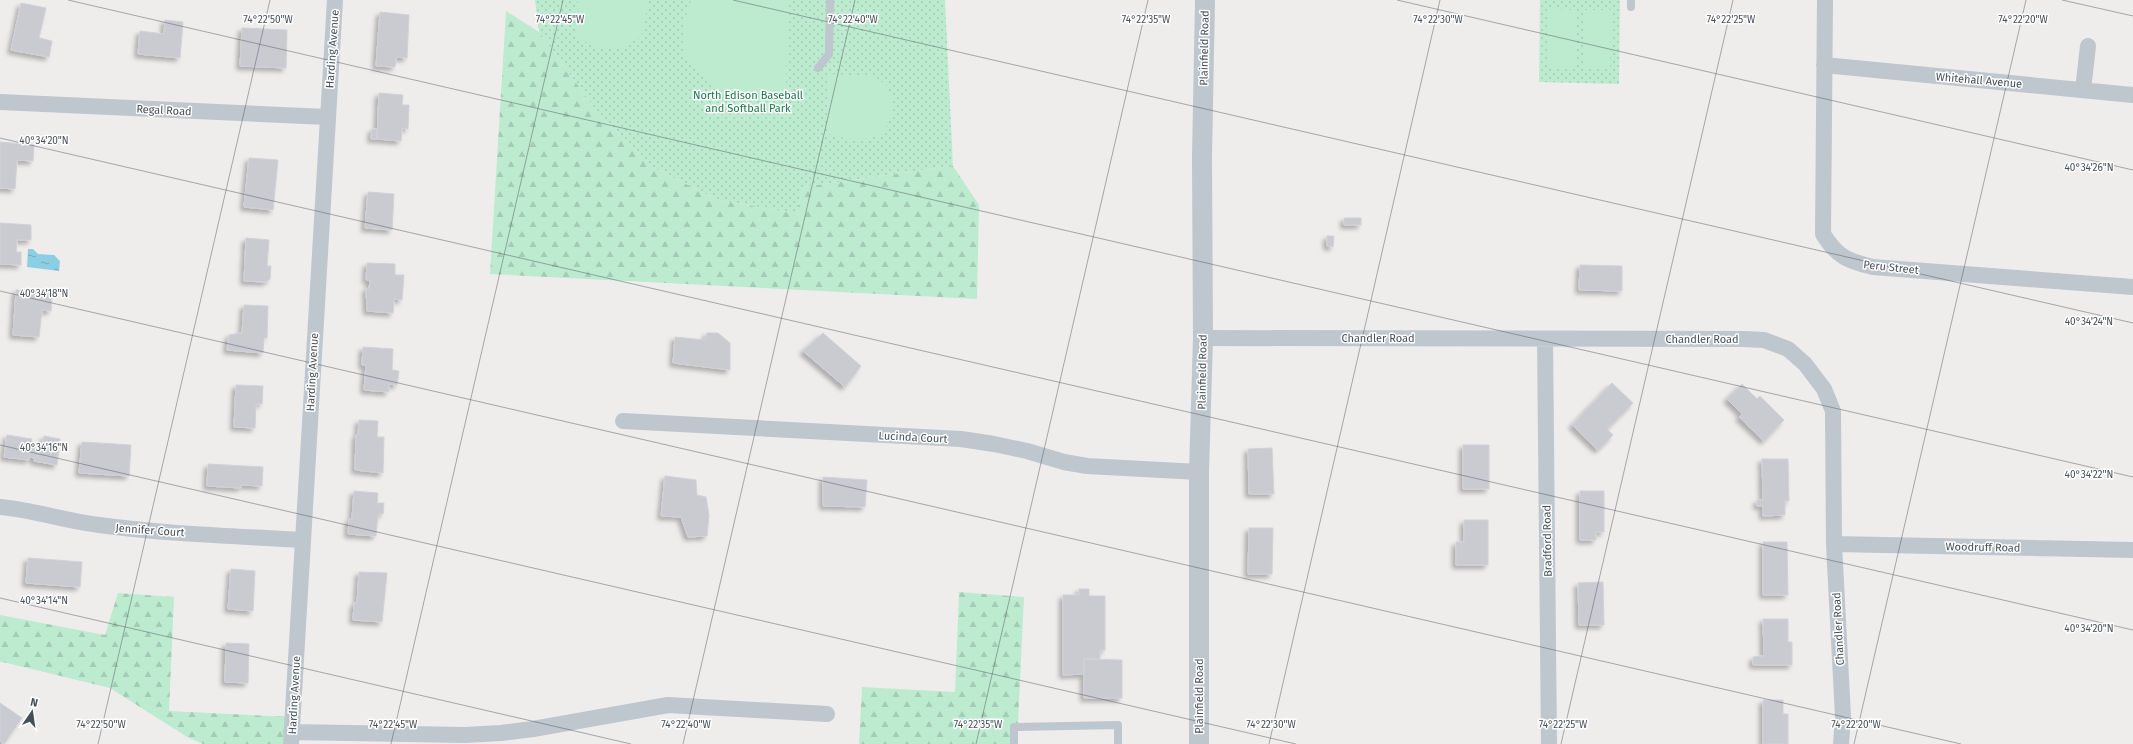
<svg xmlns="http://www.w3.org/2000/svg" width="2133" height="744" viewBox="0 0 2133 744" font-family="'Fira Sans',sans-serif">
<defs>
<pattern id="green-dots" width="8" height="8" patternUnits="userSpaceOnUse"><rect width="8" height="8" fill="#bcebd0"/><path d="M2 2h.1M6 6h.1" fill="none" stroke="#a3cbb5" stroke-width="1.8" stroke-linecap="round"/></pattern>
<pattern id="forest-firs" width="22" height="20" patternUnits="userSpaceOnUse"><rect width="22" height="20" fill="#bcebd0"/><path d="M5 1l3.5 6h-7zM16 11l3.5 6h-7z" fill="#a3cbb5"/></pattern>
<pattern id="water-ripples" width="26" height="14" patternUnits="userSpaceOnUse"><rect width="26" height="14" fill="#8ccfe5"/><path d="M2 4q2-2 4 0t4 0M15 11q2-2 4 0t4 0" fill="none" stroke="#74aabc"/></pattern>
<filter id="shadow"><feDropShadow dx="-3.5" dy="3.5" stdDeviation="2" flood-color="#0004"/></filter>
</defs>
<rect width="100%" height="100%" fill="#efecec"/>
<path fill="url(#green-dots)" d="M 535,0 L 945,0 L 953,166 L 803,187 L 797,214 L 718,200 L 652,167 L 598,113 L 539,32 Z
M 1540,0 L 1620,0 L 1619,84 L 1539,82 Z"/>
<path fill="url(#forest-firs)" d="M 506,11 L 539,32 L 598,113 L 652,167 L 718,200 L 797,214 L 803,187 L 953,166 L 979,205 L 977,299 L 490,274 Z
M 959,592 L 1024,597 L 1017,744 L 859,744 L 862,687 L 955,692 Z
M 118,593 L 174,597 L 169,711 L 292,717 L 291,744 L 203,744 L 189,738 L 110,688 L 7,663 L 0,662 L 0,615 L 105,635 Z"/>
<path fill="#bcebd0" d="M 578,0 L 646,0 L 648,4 L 642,36 L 625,47 L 603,49 L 576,38 Z
M 691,0 L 788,0 L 786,86 C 769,104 731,98 711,84 C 706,80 688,60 685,54 C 679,41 686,13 691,0 Z
M 1549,9 L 1575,10 L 1575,68 L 1548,67 Z
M 1584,10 L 1611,10 L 1610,68 L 1583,68 Z
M 829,74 L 868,76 L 885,83 C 897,106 893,112 882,135 C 863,141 847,140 829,134 Z"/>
<path fill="url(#water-ripples)" d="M 28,249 L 33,249 L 38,254 L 54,255 L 60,261 L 59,271 L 27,267 Z"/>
<path fill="#cacbd1" stroke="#d0d2d7" filter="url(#shadow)" d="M 21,3 L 46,8 L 39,38 L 52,41 L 49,57 L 11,50 Z
M 380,12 L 409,15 L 407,58 L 396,57 L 395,67 L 376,66 Z
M 165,20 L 183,22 L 180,58 L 138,54 L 140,31 L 164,34 Z
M 242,28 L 287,30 L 286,68 L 240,66 Z
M 379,93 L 403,95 L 402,105 L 409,105 L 408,129 L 402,128 L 401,141 L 377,139 Z
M 372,129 L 377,129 L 377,139 L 371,139 Z
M 0,142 L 34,145 L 33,161 L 17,160 L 15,189 L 0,188 Z
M 249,158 L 278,160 L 273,210 L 244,207 Z
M 368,192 L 394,194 L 392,230 L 365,228 Z
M 1344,218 L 1361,218 L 1361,225 L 1344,225 Z
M 0,223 L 31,225 L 31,240 L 17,240 L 16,252 L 21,252 L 21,265 L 0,264 Z
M 1327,236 L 1334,236 L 1333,247 L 1327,246 Z
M 246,238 L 269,240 L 267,266 L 271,266 L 270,279 L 265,282 L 244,281 Z
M 367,263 L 395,264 L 395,275 L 404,275 L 402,300 L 394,299 L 393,313 L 367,311 L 366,288 L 369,289 L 370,280 L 366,280 Z
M 1580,265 L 1622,266 L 1622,291 L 1579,290 Z
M 16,290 L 52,292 L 51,311 L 42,310 L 39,337 L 13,335 Z
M 244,305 L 268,306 L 267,338 L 264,338 L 263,353 L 227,350 L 229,335 L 242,333 Z
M 707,333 L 718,333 L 730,343 L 730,370 L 673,363 L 675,337 L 705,340 Z
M 823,333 L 861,366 L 845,387 L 803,351 Z
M 363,347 L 393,349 L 392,370 L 399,371 L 397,385 L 389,384 L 389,392 L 364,390 L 366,365 L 362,365 Z
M 1612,383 L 1633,403 L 1607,429 L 1613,435 L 1598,450 L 1572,425 Z
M 1742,384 L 1757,399 L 1760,396 L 1784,420 L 1764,441 L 1739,417 L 1742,414 L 1727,399 Z
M 236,385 L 263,386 L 262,404 L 256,404 L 255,428 L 234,427 Z
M 359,420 L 378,421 L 377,437 L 384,437 L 383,473 L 355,470 L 356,435 L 358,435 Z
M 7,435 L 32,439 L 31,442 L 43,443 L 44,436 L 60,439 L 57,465 L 34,461 L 35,458 L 29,457 L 29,460 L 4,457 Z
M 82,442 L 131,445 L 129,476 L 79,473 Z
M 1463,445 L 1489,445 L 1489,489 L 1463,489 Z
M 1272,448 L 1274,494 L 1249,494 L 1248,449 Z
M 1762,459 L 1788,459 L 1789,501 L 1785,501 L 1785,515 L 1763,516 L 1763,506 L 1757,506 L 1757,500 L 1763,500 Z
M 208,464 L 263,467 L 262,486 L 241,485 L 241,488 L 207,486 Z
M 665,476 L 696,480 L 697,495 L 706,497 L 709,515 L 707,536 L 688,537 L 681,517 L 661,516 Z
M 823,477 L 867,480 L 865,507 L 823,506 Z
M 354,491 L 378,493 L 377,503 L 384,503 L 383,514 L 378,514 L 376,536 L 348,534 L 349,519 L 352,519 Z
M 1580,491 L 1604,491 L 1604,532 L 1596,532 L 1596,540 L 1580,540 Z
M 1464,520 L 1488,520 L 1488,565 L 1456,565 L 1456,542 L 1464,542 Z
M 1249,528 L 1273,528 L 1272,574 L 1248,574 Z
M 1763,542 L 1787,542 L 1788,595 L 1763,595 Z
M 28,558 L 82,562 L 80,587 L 26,583 Z
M 231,569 L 255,571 L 253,611 L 228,609 Z
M 359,572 L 387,573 L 382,622 L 353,620 L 354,603 L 357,603 Z
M 1603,582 L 1604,625 L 1579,625 L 1578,583 Z
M 1079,589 L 1089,589 L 1089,596 L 1105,596 L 1105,650 L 1100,650 L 1100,659 L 1084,659 L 1084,674 L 1063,675 L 1063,595 L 1079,595 Z
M 1763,619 L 1788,619 L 1788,642 L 1792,642 L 1792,665 L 1753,665 L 1753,657 L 1764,656 Z
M 226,643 L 249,644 L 248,683 L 225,682 Z
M 1084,659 L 1122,660 L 1122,698 L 1084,698 Z
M 1763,700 L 1783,700 L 1783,714 L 1788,714 L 1788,744 L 1763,744 Z
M 0,703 L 22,718 L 4,744 L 0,741 Z"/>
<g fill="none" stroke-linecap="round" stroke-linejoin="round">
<path stroke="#bec6ce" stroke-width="8" d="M 1631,7 L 1631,0
M 818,68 L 829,54 L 830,0
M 1014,744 L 1014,727 L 1118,725 L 1118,744"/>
<path stroke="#bec6ce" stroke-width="16" d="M 1825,0 L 1823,234 C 1837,257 1848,261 1873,267 L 2133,287
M 1824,65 L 2133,95
M 2083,90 L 2088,46
M 0,102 L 327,117
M 1203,338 L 1743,339 L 1764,340 L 1788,349 L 1805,364 L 1824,389 L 1833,411 L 1834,544 L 1843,717 L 1841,744
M 1545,339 L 1549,744
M 623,421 L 961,439 L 994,444 L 1027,451 L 1064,462 L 1087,466 L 1199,472
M 0,507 C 34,510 65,521 99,525 C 166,534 234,536 302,540
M 1834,544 L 2133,550
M 291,732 L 465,735 L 501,733 L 533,729 L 668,705 L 827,714
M 291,744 L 335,0"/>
<path stroke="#bec6ce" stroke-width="20" d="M 1199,744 L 1199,472 L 1203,338 L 1202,157 L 1205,0"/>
</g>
<path fill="none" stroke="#464f58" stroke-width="1" stroke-opacity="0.45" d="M 68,0 L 2133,477M 733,0 L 2133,323M 1397,0 L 2133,170M 2062,0 L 2133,16M 0,138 L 2133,630M 0,291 L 1961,744M 0,445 L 1296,744M 0,598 L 631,744M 98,744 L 270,0M 391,744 L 563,0M 683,744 L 855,0M 976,744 L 1148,0M 1269,744 L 1440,0M 1561,744 L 1733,0M 1854,744 L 2026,0"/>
<g text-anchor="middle" stroke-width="3" stroke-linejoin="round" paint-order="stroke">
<g font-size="11" fill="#464f58" stroke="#fff">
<text transform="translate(1204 48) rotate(-89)" y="4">Plainfield Road</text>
<text transform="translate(332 49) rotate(-86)" y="4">Harding Avenue</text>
<text transform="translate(1979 80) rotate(5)" y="4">Whitehall Avenue</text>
<text transform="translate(164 110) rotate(3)" y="4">Regal Road</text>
<text transform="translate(1891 267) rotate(6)" y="4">Peru Street</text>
<text x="1378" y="342">Chandler Road</text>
<text x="1702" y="343">Chandler Road</text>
<text transform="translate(312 372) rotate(-87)" y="4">Harding Avenue</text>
<text transform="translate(1202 372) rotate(-89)" y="4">Plainfield Road</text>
<text transform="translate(913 437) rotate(3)" y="4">Lucinda Court</text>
<text transform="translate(150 530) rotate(4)" y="4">Jennifer Court</text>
<text transform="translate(1547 541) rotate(-91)" y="4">Bradford Road</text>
<text transform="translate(1983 547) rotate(1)" y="4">Woodruff Road</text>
<text transform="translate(1838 629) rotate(-93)" y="4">Chandler Road</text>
<text transform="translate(294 695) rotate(-87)" y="4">Harding Avenue</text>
<text transform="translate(1199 696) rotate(-90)" y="4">Plainfield Road</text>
</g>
<g font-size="11" fill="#1c734b" stroke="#fff">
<text x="748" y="99">North Edison Baseball<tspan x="748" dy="13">and Softball Park</tspan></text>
</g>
</g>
<g font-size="10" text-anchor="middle" fill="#464f58" stroke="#fff" stroke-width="3" stroke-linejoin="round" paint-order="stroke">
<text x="268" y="23">74°22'50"W</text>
<text x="560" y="23">74°22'45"W</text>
<text x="853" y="23">74°22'40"W</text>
<text x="1146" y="23">74°22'35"W</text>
<text x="1438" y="23">74°22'30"W</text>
<text x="1731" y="23">74°22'25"W</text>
<text x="2023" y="23">74°22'20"W</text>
<text x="44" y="144">40°34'20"N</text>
<text x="2089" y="171">40°34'26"N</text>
<text x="44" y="297">40°34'18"N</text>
<text x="2089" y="325">40°34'24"N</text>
<text x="44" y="451">40°34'16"N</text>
<text x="2089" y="478">40°34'22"N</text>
<text x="44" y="604">40°34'14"N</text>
<text x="2089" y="632">40°34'20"N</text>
<text x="101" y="728">74°22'50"W</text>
<text x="393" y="728">74°22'45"W</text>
<text x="686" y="728">74°22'40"W</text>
<text x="978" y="728">74°22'35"W</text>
<text x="1271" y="728">74°22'30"W</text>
<text x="1563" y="728">74°22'25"W</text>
<text x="1856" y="728">74°22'20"W</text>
</g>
<g transform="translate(32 712) rotate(13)" stroke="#ffffff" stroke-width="3" paint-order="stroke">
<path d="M0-3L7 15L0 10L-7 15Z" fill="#464f58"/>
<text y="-6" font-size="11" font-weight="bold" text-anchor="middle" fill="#464f58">N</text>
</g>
</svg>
